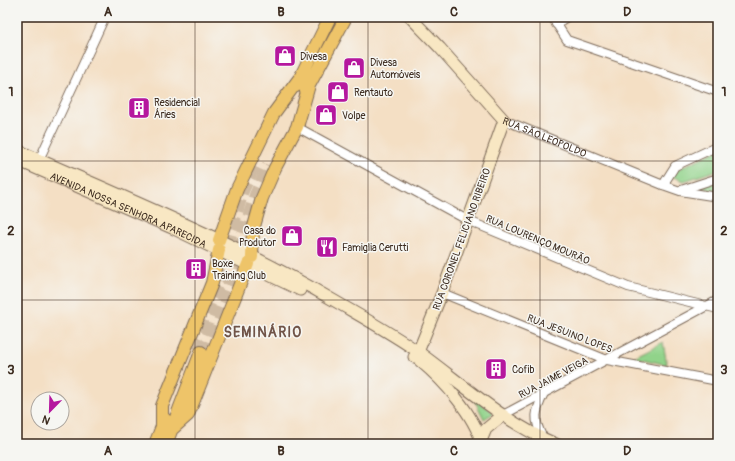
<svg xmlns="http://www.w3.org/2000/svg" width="735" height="461" viewBox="0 0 735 461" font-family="Pangolin,sans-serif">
<rect width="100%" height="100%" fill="#f6f6f2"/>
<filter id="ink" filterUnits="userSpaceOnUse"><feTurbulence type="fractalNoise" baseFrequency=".025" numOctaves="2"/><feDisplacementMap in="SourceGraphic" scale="8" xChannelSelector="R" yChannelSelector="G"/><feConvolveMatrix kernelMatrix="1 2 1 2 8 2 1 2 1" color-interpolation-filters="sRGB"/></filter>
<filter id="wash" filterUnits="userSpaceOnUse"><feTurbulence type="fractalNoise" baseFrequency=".012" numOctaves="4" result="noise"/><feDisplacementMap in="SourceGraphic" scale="16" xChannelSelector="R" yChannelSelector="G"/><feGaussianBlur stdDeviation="0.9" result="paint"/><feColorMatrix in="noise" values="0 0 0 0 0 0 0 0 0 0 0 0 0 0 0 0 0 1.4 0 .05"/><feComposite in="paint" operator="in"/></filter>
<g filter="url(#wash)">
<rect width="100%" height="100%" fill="#f4dfc4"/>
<path fill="#91d38a" stroke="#667e54" d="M 718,150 L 718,170 L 684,181 L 671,176 L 676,170 Z
M 718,181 L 718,192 L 700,187 Z
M 663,342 L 667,365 L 634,357 Z
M 473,397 L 494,413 L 484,419 Z"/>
</g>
<g filter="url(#ink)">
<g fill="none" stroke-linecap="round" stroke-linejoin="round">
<path stroke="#cfbba3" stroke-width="12" stroke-dasharray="12 6" stroke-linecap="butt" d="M 193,348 L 217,285 L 243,191 L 257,161
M 201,352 L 226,289 L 255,195 L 268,165"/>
<g stroke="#7c6958" stroke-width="10">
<g id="street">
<path d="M 552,17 L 567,40 L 718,92"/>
<path d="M 556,24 L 567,17"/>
<path id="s1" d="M 504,120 L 663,185 L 680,191 L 718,197"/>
<path d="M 297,127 L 469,221 L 628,287 L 718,309"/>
<path d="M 39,160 L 103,21"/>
<path d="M 663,185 L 675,166 L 718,146"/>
<path d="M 681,190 L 718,178"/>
<path d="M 442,293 L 607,360 L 718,381"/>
<path d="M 503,415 L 718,300"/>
<path d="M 543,438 C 533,419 535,412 544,393"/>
</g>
</g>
<g stroke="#7c6958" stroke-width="13">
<g id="secondary">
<path d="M 410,17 L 440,48 L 504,120 L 442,293 L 418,352 L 414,357"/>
<path d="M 17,150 C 123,197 233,241 333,300 C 362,317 393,334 420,353 C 464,385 506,424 556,444"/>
<path id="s2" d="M 17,160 L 172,228 L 300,290"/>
<path d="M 420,361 C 443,380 474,414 482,444"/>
<path d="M 481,441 L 486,429 L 503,415"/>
</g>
</g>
<g stroke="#7c6958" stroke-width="14">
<path id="primary" d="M 296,86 L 330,17
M 306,91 L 346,17
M 219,240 L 237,189 L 274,113 L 299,79
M 252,257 L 253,230 L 262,198 L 275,168 L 297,127 L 309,85
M 162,427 L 162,406 L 212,283 L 219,250
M 171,430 L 188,415 L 248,264
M 155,444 L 165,419
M 166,444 L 201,352"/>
</g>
<use href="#street" stroke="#fff" stroke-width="8"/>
<use href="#secondary" stroke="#f8e7c3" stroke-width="11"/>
<use href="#primary" stroke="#eec469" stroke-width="12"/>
</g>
</g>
<path fill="none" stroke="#3b2a1e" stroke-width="1" stroke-opacity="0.55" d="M 195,17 L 195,444M 368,17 L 368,444M 540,17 L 540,444M 17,161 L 718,161M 17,300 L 718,300"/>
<defs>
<g id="shop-square" transform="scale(1.15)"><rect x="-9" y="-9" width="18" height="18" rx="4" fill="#b5179e" stroke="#f6f6f2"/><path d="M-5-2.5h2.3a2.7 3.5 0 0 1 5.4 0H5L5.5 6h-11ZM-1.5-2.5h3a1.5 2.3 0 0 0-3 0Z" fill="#fff"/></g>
<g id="building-square" transform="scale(1.15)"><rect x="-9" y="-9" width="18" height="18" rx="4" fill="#b5179e" stroke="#f6f6f2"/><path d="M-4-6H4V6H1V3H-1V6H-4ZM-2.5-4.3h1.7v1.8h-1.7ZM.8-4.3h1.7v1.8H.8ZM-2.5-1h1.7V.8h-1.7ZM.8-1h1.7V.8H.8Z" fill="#fff"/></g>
<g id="restaurant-square" transform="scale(1.15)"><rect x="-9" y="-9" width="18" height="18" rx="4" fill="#b5179e" stroke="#f6f6f2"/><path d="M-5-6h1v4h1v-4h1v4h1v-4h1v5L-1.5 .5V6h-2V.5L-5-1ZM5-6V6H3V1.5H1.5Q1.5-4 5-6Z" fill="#fff"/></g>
</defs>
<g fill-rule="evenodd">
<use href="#shop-square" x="285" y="56"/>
<use href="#shop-square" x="354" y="68"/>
<use href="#shop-square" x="338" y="92"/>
<use href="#building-square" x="139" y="108"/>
<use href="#shop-square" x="326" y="115"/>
<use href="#shop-square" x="292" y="236"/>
<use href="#restaurant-square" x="327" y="247"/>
<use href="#building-square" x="196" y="269"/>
<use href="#building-square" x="496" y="369"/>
</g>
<g text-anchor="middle" stroke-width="3" stroke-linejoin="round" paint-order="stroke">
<g font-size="10" fill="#3b2a1e" stroke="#f6f6f2" text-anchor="start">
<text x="300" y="60">Divesa</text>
<text x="370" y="66">Divesa<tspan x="370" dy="12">Automóveis</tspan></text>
<text x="354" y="96">Rentauto</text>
<text x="154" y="106">Residencial<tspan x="154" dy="12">Áries</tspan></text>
<text x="342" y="119">Volpe</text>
<text x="276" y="234" text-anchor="end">Casa do<tspan x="276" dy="12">Produtor</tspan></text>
<text x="342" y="251">Famiglia Cerutti</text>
<text x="212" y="267">Boxe<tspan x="212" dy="12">Training Club</tspan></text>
<text x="512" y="373">Cofib</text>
</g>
<g font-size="10" fill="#3b2a1e" stroke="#f6f6f2">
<text dy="4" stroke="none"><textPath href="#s1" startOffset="44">RUA SÃO LEOPOLDO</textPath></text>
<text dy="4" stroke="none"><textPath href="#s2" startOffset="122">AVENIDA NOSSA SENHORA APARECIDA</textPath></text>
<text transform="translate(461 239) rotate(-70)" y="4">RUA CORONEL FELICIANO RIBEIRO</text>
<text transform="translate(538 239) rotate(23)" y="4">RUA LOURENÇO MOURÃO</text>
<text transform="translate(570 333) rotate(21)" y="4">RUA JESUINO LOPES</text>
<text transform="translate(553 377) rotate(-28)" y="4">RUA JAIME VEIGA</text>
</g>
<g font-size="14" font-weight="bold" letter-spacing="1" fill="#705448" stroke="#f6f6f2">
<text x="263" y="337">SEMINÁRIO</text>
</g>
</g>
<rect width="735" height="461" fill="none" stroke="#f6f6f2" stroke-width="44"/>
<g transform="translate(50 411) rotate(203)"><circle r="19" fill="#f6f6f2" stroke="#aba49d"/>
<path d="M0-3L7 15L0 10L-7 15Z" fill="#b5179e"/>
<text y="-6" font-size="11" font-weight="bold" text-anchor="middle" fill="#3b2a1e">N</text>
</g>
<rect x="22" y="22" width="691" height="417" fill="none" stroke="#3b2a1e" stroke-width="1.5"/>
<g font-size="13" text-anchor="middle" font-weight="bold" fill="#3b2a1e">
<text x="108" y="16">A</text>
<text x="281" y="16">B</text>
<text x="454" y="16">C</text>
<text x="627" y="16">D</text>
<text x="11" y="96">1</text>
<text x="724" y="96">1</text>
<text x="11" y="235">2</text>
<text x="724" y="235">2</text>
<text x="11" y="374">3</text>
<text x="724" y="374">3</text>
<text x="108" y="455">A</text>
<text x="281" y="455">B</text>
<text x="454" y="455">C</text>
<text x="627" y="455">D</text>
</g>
</svg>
